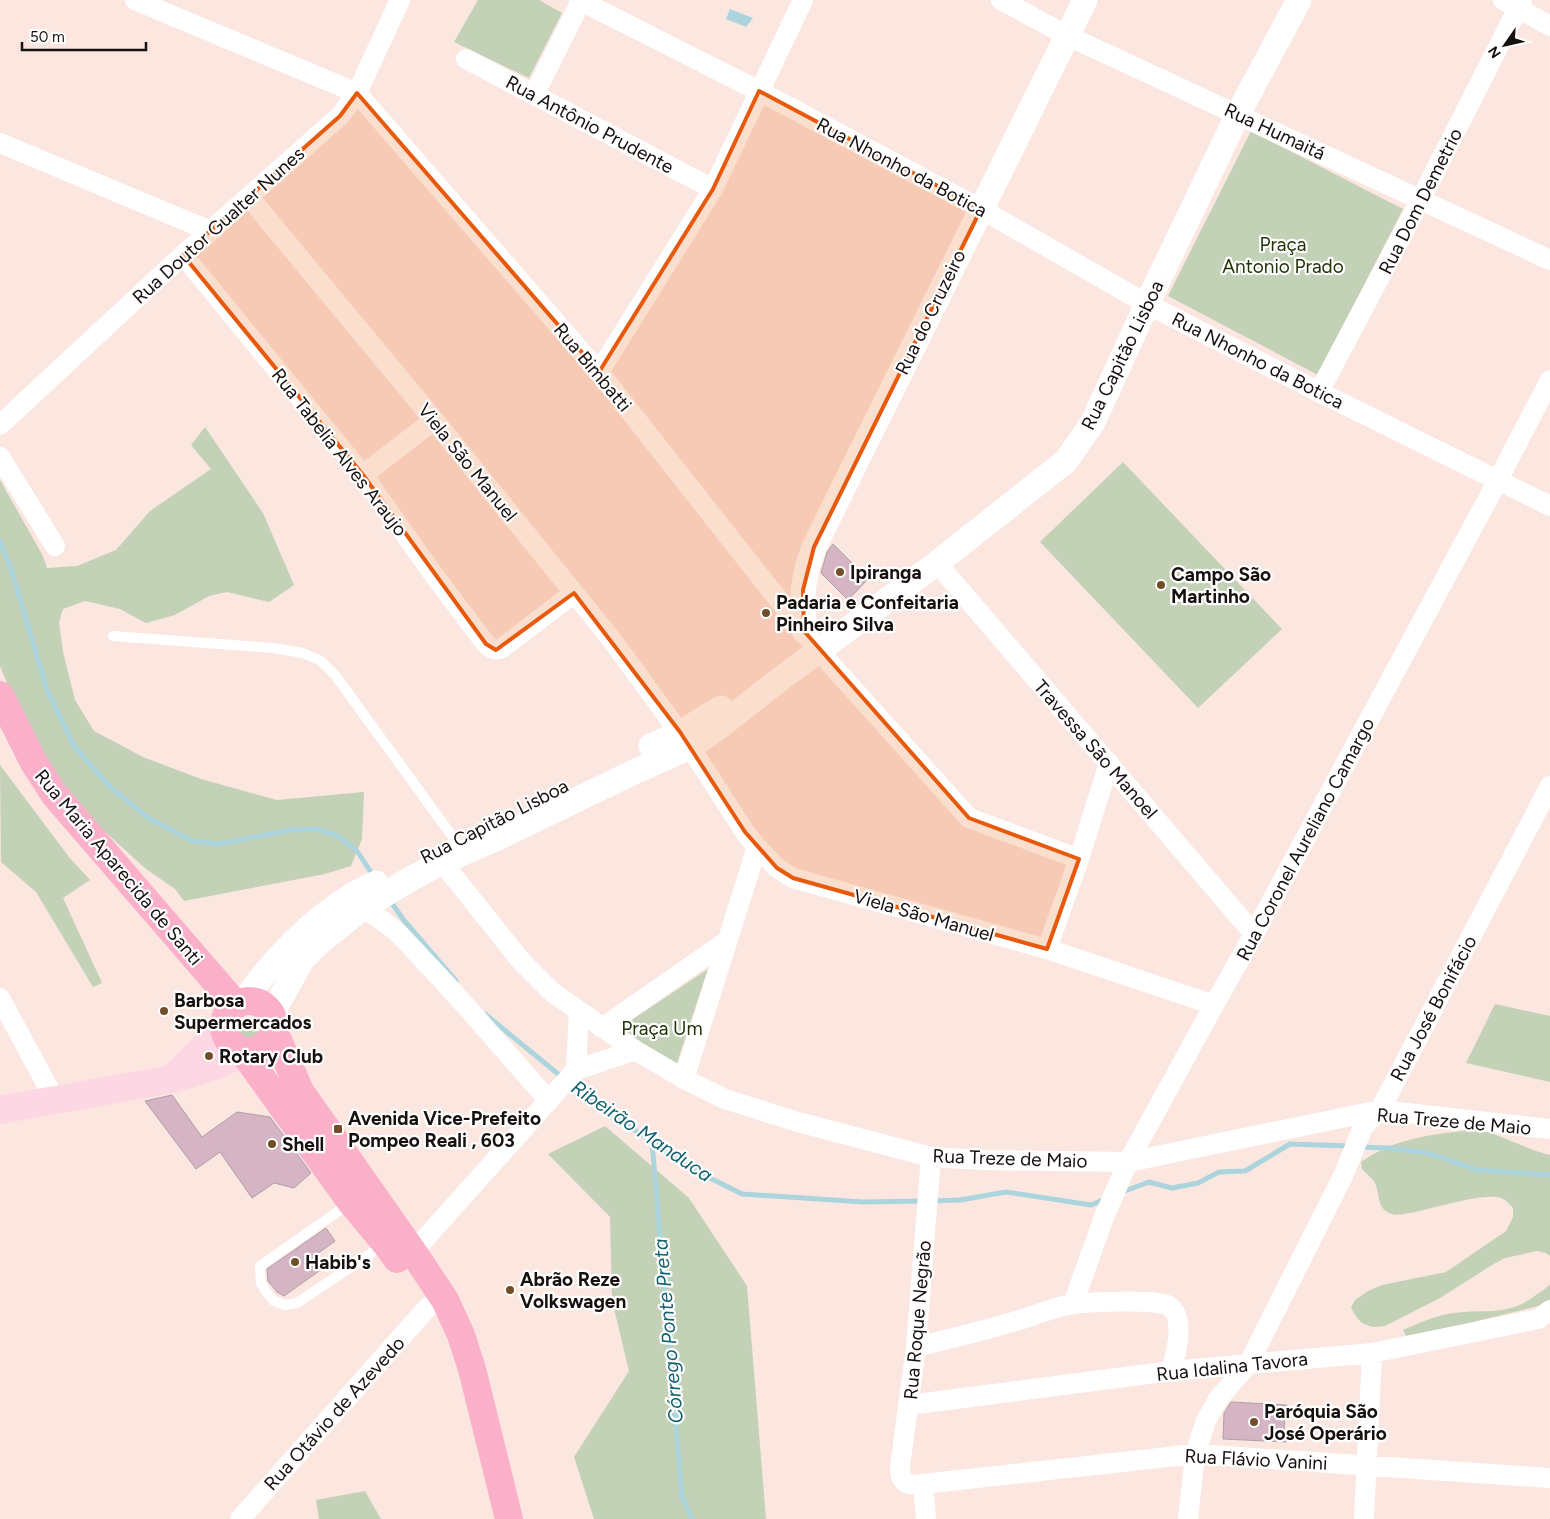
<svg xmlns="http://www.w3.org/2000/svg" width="1550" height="1519" viewBox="0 0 1550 1519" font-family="Figtree,sans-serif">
<rect width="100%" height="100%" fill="#fbe7e0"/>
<path fill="#c3d1b7" d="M 478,0 L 539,0 L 562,13 L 529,78 L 454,42 Z
M 1251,131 L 1403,209 L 1318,375 L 1168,296 Z
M 205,427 L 263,513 L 294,585 L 269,602 L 227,592 L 209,596 L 175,615 L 146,623 L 120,609 L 85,601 L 63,609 L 59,622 L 63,652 L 75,700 L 94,731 L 143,757 L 201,779 L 277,800 L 364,792 L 362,839 L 351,866 L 325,874 L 184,901 L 175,889 L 146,869 L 81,810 L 56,777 L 14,700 L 0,666 L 0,480 L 43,556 L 47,568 L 77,566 L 116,550 L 150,511 L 211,469 L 191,445 Z
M 1123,462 L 1282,629 L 1198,708 L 1040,542 Z
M 0,765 L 69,857 L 90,880 L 63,898 L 102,983 L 93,987 L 36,892 L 1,862 Z
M 708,969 L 676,1066 L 618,1029 Z
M 1495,1004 L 1550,1016 L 1550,1082 L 1466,1063 Z
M236 1033a11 11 0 1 1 22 0a11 11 0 1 1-22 0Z
M 605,1126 L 689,1198 L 747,1286 L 766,1519 L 594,1519 L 574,1457 L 629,1371 L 612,1300 L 610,1217 L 548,1154 Z
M 1481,1129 L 1536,1151 L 1550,1155 L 1550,1256 L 1546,1253 L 1537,1251 L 1505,1258 L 1492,1265 L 1440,1298 L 1387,1325 C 1370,1331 1357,1323 1351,1307 L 1355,1300 L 1368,1291 L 1382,1285 L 1446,1272 L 1506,1231 L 1513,1217 L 1513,1208 C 1509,1204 1506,1200 1501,1198 C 1487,1192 1433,1208 1415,1212 C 1407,1213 1397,1217 1389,1213 C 1375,1206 1381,1190 1373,1180 C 1370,1176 1365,1173 1362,1169 L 1361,1162 C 1398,1136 1437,1134 1481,1129 Z
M 1550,1284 L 1550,1303 L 1477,1321 L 1424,1340 L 1407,1338 L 1403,1330 C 1419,1323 1436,1315 1454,1313 C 1485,1308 1503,1317 1532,1298 C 1538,1293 1545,1290 1550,1284 Z
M 365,1491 L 381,1519 L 319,1519 L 316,1500 Z"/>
<path fill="#acd4dd" d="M 730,9 L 753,18 L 746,27 L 726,19 Z"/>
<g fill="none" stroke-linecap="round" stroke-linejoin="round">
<path stroke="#acd4dd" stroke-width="5" d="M 0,541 L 12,572 L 47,690 L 74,746 L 110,787 L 150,819 L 193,841 L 218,844 L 292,830 L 316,829 L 338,836 L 357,851 L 374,877
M 390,900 L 402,918 L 456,981
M 485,1014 L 563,1078
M 570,1083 L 590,1100 L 694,1170 L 742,1194 L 863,1202 L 923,1201
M 652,1142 L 682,1496 L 692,1519
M 1359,1147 L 1390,1148 L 1428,1153 L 1477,1170 L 1550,1175
M 1122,1192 L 1149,1182 L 1172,1188 L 1198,1183 L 1219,1172 L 1245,1171 L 1290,1144 L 1350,1146
M 931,1201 L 960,1200 L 1006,1192 L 1091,1205 L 1105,1199"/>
</g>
<path fill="#d5b4c4" stroke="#b09ea6" d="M 833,544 L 868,579 L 848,600 L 821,573 L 827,552 Z
M 172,1095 L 202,1137 L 237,1112 L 270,1117 L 311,1173 L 294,1188 L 274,1183 L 252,1198 L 220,1152 L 196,1169 L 145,1101 Z
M 326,1228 L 335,1241 L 313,1257 L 322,1269 L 284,1296 L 277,1292 L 268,1281 L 267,1269 Z
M 1231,1402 L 1287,1405 L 1284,1426 L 1286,1442 L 1223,1439 L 1224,1413 Z"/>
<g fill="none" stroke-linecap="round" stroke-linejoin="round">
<path stroke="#fff" stroke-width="10" d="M 113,636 L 273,648 L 303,653 L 321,661 L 335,675 L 455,840
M 350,1203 L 260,1266 L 261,1283 L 267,1293 L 274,1301 L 285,1305 L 297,1303 L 385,1244"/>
<path stroke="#fff" stroke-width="20" d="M 135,0 L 357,93 L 599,372 L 818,650 L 969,818 L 1079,859
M 579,0 L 759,91 L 981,209 L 1147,304 L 1319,392 L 1550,506
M 1001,0 L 1068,36 L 1550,260
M 1503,0 L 1550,26
M 466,59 L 713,189
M 534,95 L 581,1
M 0,143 L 210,231
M 249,197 L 434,420 L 612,640 L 680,733
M 183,255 L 363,475 L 431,571 L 486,644 C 492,649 495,651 502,648 L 574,593
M 599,372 L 713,189 L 803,0
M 1319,392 L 1421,199 L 1522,0
M 0,425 L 183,255 L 340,116 L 357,93 L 400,0
M 0,457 L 55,546
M 363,475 L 434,420
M 937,563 L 1254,934
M 690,747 L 745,832 L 757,847 L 777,868 L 793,878 L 1047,949 L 1214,1005
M 442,862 L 521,961 L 552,992 L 635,1050 L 684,1079 L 725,1099 L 798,1122 L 931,1157 L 982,1160 L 1128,1162 L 1380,1110 L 1550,1129
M 361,909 C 390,920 409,945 430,967 C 471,1010 509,1056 549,1101
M 1047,949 L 1079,859 L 1109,763
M 0,998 L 55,1100
M 602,1028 L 727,941
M 576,1070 L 579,1011
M 684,1079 L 757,847
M 931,1157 L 916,1347 L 900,1467 C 900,1484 908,1486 923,1484 L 1195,1454 L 1550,1478
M 413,1252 L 576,1070 L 635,1050
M 1073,1304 L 1104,1217 L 1128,1162 L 1214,1005 L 1254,934 L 1498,480 L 1550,380
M 916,1347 C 949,1339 983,1331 1016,1321 C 1034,1316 1056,1306 1074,1304 C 1089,1302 1159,1299 1169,1306 C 1186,1318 1176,1354 1171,1371
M 909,1405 L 1171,1371 L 1372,1353 L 1538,1319 L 1550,1310
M 923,1484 L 926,1519
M 240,1519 L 428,1307
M 1188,1519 L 1195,1454 L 1206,1421 L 1218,1399 L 1249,1363 L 1343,1176 L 1363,1127 L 1380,1110 L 1550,786
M 1364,1519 L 1372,1353"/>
<path stroke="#fff" stroke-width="25" d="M 804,631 L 803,590 L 807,568 L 814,547 L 1085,0
M 651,746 L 680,733 L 721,708
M 243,1002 C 270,964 306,926 345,900 C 354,893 365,889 376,883
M 271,1015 L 302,960 L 319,943 L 361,909 L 407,881 L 442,862 L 491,841 L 634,772 L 690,747 L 718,728 L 775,683 L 937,563 L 1066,461 L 1093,422 L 1147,304 L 1238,114 L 1299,0"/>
<path stroke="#fdd8e4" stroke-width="28" d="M 175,1076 L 224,1027
M 0,1110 L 172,1079 L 218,1065 L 243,1052"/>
<path stroke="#fbb0c9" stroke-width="28" d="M 0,695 L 34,763 L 54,794 L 236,1005
M224 1026a25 25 0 1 1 50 0a25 25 0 1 1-50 0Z
M 274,1031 L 300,1091 L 413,1252 L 445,1300 L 461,1335 L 472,1369 L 509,1519
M 243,1052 L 351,1202 L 386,1244 L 397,1259"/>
</g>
<path fill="#e8590c" fill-opacity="0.2" stroke="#e8590c" stroke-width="4" stroke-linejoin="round" d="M 759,91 L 981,209 L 814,547 L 803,590 L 804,631 L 969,818 L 1079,859 L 1047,949 L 793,878 L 777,868 L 745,832 L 680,732 L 574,593 L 496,650 L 486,644 L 363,475 L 183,255 L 340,116 L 357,93 L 599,372 L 713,189 Z"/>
<g fill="#714d28" stroke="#fff" stroke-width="2">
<circle cx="840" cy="572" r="5"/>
<circle cx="1161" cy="585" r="5"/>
<circle cx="766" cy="613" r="5"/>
<circle cx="164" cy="1011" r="5"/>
<circle cx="209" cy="1056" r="5"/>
<rect x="333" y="1124" width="10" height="10" rx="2.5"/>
<circle cx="272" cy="1144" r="5"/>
<circle cx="295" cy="1262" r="5"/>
<circle cx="510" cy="1290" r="5"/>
<circle cx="1254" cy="1422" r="5"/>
</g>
<g text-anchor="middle" stroke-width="4.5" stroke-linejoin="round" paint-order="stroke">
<g font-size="19" fill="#17100e" stroke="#fff">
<text transform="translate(590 124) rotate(28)" y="7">Rua Antônio Prudente</text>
<text transform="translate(1275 131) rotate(25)" y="7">Rua Humaitá</text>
<text transform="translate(902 167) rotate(28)" y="7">Rua Nhonho da Botica</text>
<text transform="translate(1420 201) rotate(-63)" y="7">Rua Dom Demetrio</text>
<text transform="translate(218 225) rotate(-42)" y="7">Rua Doutor Gualter Nunes</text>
<text transform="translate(930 312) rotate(-64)" y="7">Rua do Cruzeiro</text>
<text transform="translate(1122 355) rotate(-64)" y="7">Rua Capitão Lisboa</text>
<text transform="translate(1258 360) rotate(27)" y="7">Rua Nhonho da Botica</text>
<text transform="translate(593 367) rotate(50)" y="7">Rua Bimbatti</text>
<text transform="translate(340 452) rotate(52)" y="7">Rua Tabelia Alves Araujo</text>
<text transform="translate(468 462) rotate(51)" y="7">Viela São Manuel</text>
<text transform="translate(1096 749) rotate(49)" y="7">Travessa São Manoel</text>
<text transform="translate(494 821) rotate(-27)" y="7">Rua Capitão Lisboa</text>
<text transform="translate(1305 839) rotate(-62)" y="7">Rua Coronel Aureliano Camargo</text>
<text transform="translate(119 867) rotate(50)" y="7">Rua Maria Aparecida de Santi</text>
<text transform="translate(924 915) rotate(16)" y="7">Viela São Manuel</text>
<text transform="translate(1433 1008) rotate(-62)" y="7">Rua José Bonifácio</text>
<text transform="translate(1454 1121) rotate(5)" y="7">Rua Treze de Maio</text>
<text transform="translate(1010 1158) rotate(2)" y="7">Rua Treze de Maio</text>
<text transform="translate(917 1320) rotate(-85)" y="7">Rua Roque Negrão</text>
<text transform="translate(1232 1366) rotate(-6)" y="7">Rua Idalina Tavora</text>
<text transform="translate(334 1413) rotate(-48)" y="7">Rua Otávio de Azevedo</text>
<text transform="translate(1256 1459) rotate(3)" y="7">Rua Flávio Vanini</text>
</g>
<g font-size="19" fill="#213507" stroke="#fff">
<text x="1283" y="251">Praça<tspan x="1283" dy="22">Antonio Prado</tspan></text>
<text x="662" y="1035">Praça Um</text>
</g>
<g font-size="19" font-weight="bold" fill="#17100e" stroke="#fff" text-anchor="start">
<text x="850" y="579">Ipiranga</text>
<text x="1171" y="581">Campo São<tspan x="1171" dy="22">Martinho</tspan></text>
<text x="776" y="609">Padaria e Confeitaria<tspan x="776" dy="22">Pinheiro Silva</tspan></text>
<text x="174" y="1007">Barbosa<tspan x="174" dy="22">Supermercados</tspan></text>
<text x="219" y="1063">Rotary Club</text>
<text x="348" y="1125">Avenida Vice-Prefeito<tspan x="348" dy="22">Pompeo Reali , 603</tspan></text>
<text x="282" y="1151">Shell</text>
<text x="305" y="1269">Habib's</text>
<text x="520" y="1286">Abrão Reze<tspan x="520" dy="22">Volkswagen</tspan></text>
<text x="1264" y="1418">Paróquia São<tspan x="1264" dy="22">José Operário</tspan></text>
</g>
<g font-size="20" font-style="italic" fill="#126170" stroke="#fff">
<text transform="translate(642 1131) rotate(34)" y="7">Ribeirão Manduca</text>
<text transform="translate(668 1331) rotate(-95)" y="7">Córrego Ponte Preta</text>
</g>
</g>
<g transform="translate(1505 45) rotate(236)" stroke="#ffffff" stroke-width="4" paint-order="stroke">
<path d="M0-4L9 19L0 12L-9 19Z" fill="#17100e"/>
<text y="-8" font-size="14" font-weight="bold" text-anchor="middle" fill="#17100e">N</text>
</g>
<path d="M22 42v8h124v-8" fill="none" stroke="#17100e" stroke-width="2.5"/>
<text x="30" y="42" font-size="15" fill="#17100e" stroke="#ffffff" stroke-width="4" paint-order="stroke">50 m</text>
</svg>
